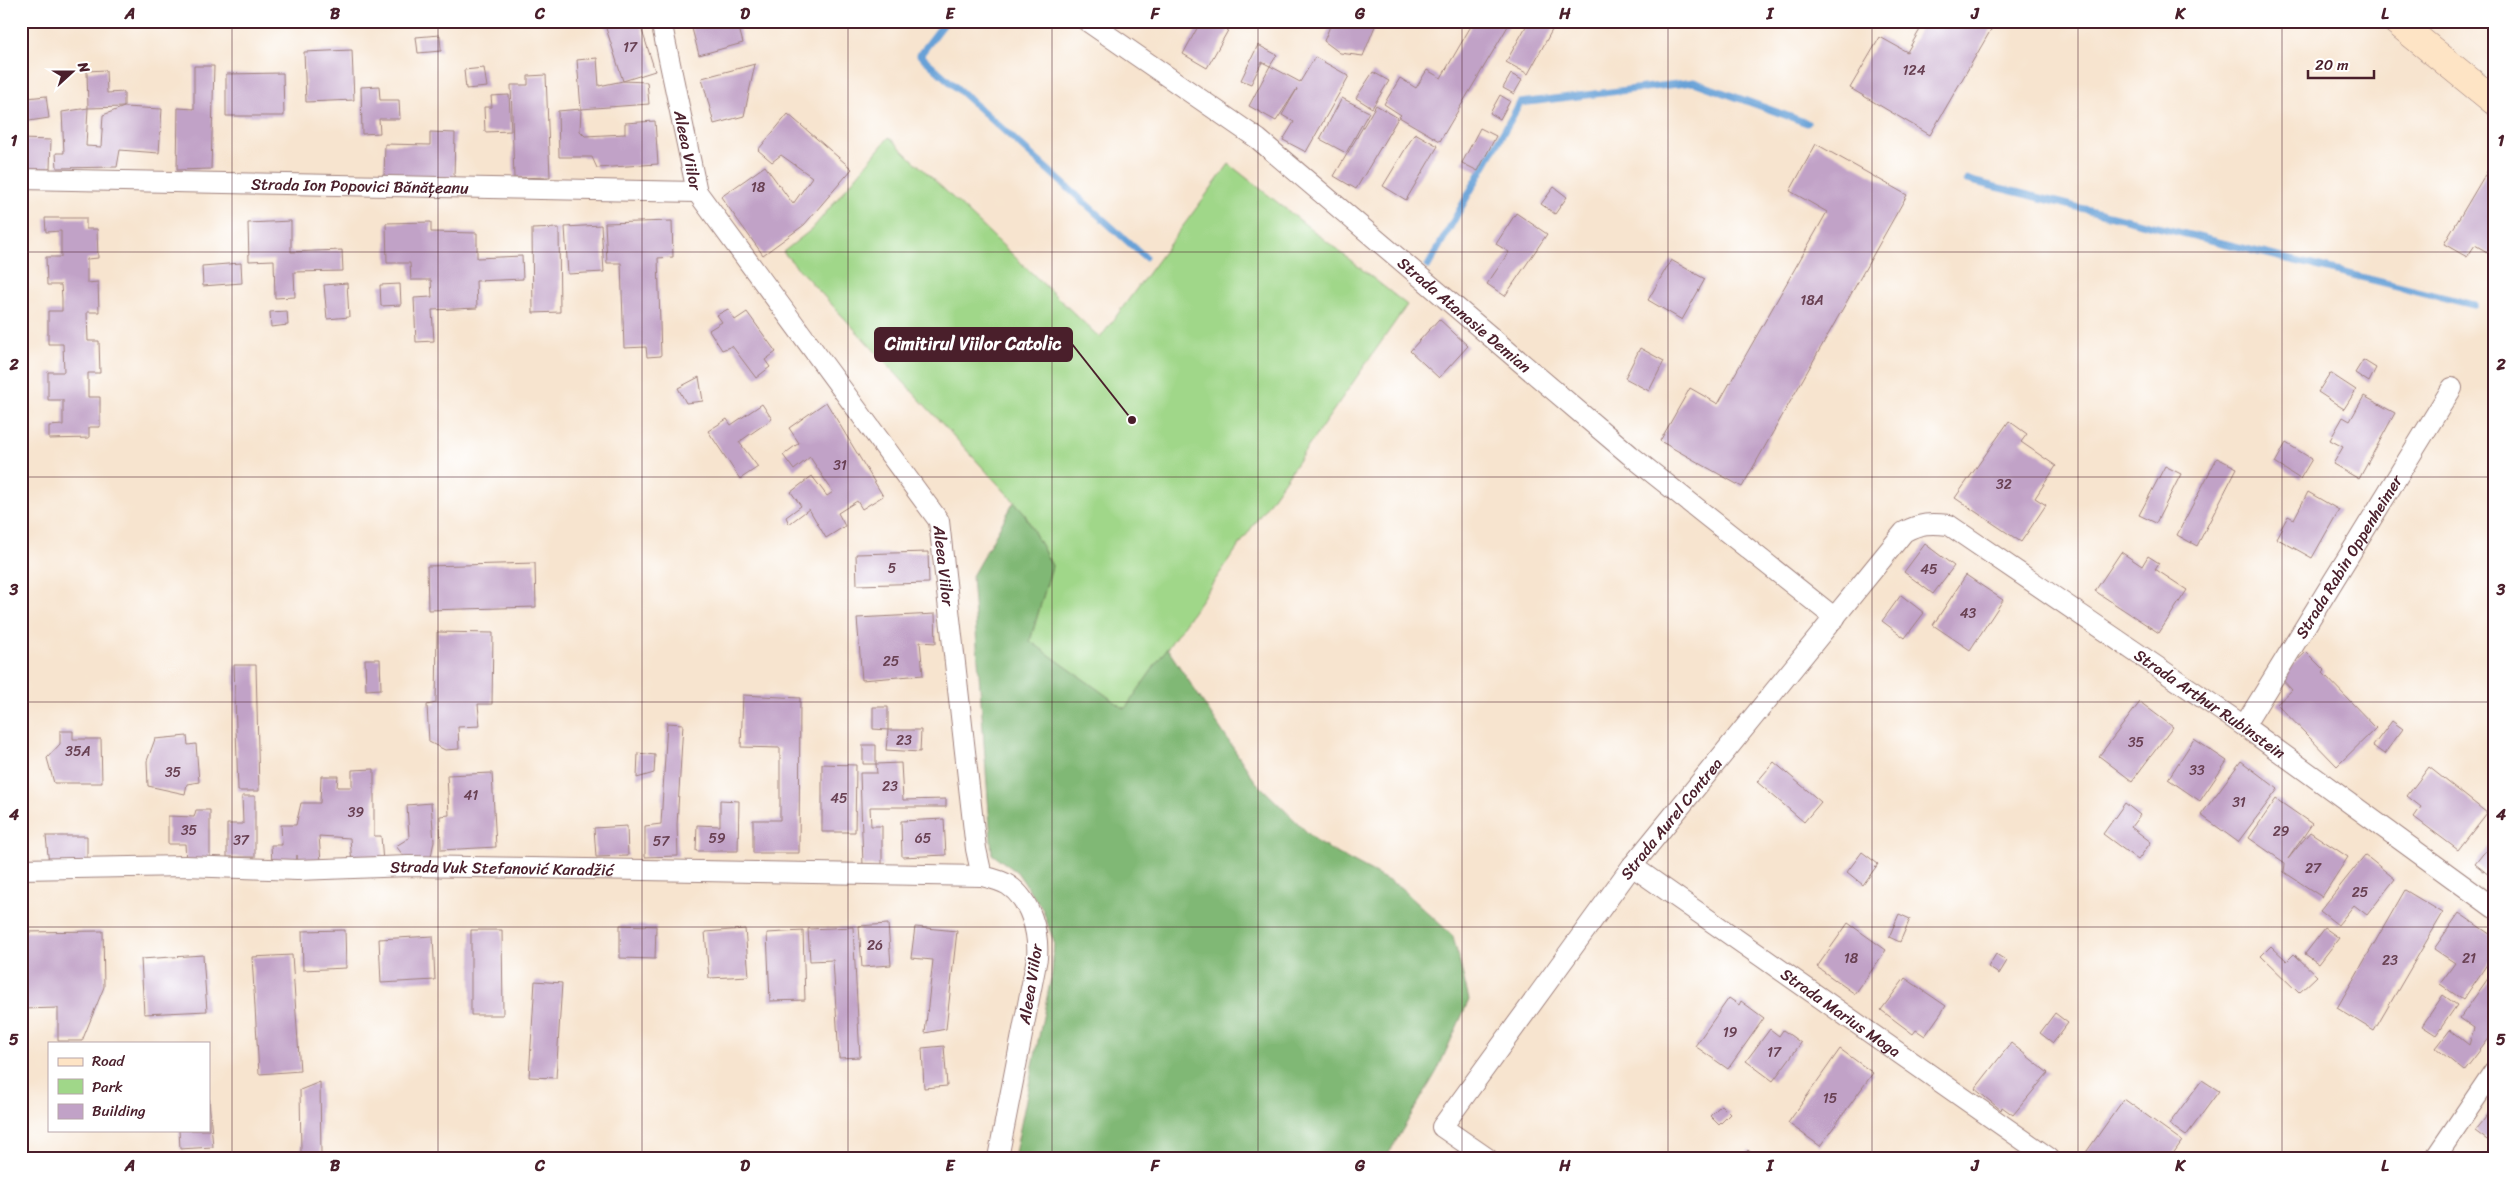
<svg xmlns="http://www.w3.org/2000/svg" width="2515" height="1179" viewBox="0 0 2515 1179" font-family="Sriracha,sans-serif">
<rect width="100%" height="100%" fill="#fff"/>
<filter id="ink" filterUnits="userSpaceOnUse"><feTurbulence type="fractalNoise" baseFrequency=".02" numOctaves="2"/><feDisplacementMap in="SourceGraphic" scale="10" xChannelSelector="R" yChannelSelector="G"/><feConvolveMatrix kernelMatrix="1 2 1 2 8 2 1 2 1" color-interpolation-filters="sRGB"/></filter>
<filter id="wash" filterUnits="userSpaceOnUse"><feTurbulence type="fractalNoise" baseFrequency=".0096" numOctaves="4" result="noise"/><feDisplacementMap in="SourceGraphic" scale="20" xChannelSelector="R" yChannelSelector="G"/><feGaussianBlur stdDeviation="1.12" result="paint"/><feColorMatrix in="noise" values="0 0 0 0 0 0 0 0 0 0 0 0 0 0 0 0 0 1.4 0 .05"/><feComposite in="paint" operator="in"/></filter>
<g filter="url(#wash)">
<rect width="100%" height="100%" fill="#f7e4cf"/>
<path fill="#a0d789" stroke="#757b5a" d="M 889,137 L 1100,338 L 1229,164 L 1407,305 L 1125,709 L 1030,641 L 1052,566 L 1023,511 L 783,252 L 812,229 Z"/>
<path fill="#80b875" stroke="#656c50" d="M 1014,502 L 1023,511 L 1052,566 L 1030,641 L 1125,709 L 1167,648 L 1255,781 L 1318,843 L 1400,887 L 1453,936 L 1469,1000 L 1437,1071 L 1386,1158 L 1014,1158 L 1052,973 L 1054,942 L 1043,910 L 1017,872 L 992,854 L 972,576 Z"/>
<g fill="none" stroke-linecap="round" stroke-linejoin="round">
<path stroke="#67a1d7" stroke-width="7" d="M 946,21 L 920,55 L 1145,257
M 1967,180 L 2474,305
M 1428,266 L 1520,103 L 1694,82 L 1807,123"/>
</g>
<g id="blocks">
<path fill="#c1a2c7" d="M 607,21 L 639,21 L 655,71 L 623,81 L 647,82 L 649,104 L 581,109 L 577,60 L 597,58 L 599,86 L 623,81 L 604,22 Z
M 690,21 L 737,21 L 743,43 L 699,55 Z
M 1201,21 L 1224,21 L 1231,25 L 1207,68 L 1183,54 Z
M 1332,21 L 1377,21 L 1363,56 L 1340,53 L 1324,41 Z
M 1474,21 L 1511,21 L 1440,141 L 1399,117 L 1401,115 L 1384,104 L 1400,78 L 1416,88 L 1427,70 L 1441,78 Z
M 1529,21 L 1557,21 L 1528,74 L 1506,62 Z
M 1925,21 L 1996,21 L 1930,135 L 1850,88 L 1880,37 L 1907,52 Z
M 440,35 L 441,51 L 418,53 L 416,37 Z
M 1258,45 L 1277,55 L 1270,66 L 1262,62 L 1251,84 L 1241,80 Z
M 352,50 L 354,100 L 306,102 L 304,52 Z
M 1315,57 L 1349,76 L 1306,152 L 1283,140 L 1294,122 L 1282,115 L 1297,89 L 1276,121 L 1249,106 L 1270,66 L 1300,82 Z
M 755,64 L 744,116 L 714,124 L 702,78 Z
M 194,66 L 214,66 L 211,169 L 177,170 L 178,108 L 194,109 Z
M 484,68 L 487,87 L 466,89 L 464,70 Z
M 106,70 L 107,93 L 124,92 L 124,107 L 88,108 L 87,71 Z
M 1373,72 L 1389,81 L 1372,108 L 1356,98 Z
M 283,73 L 284,116 L 226,116 L 226,74 Z
M 1511,74 L 1522,80 L 1514,94 L 1503,88 Z
M 546,75 L 550,177 L 514,178 L 511,85 L 528,85 L 528,76 Z
M 379,86 L 380,100 L 399,100 L 400,119 L 379,119 L 380,133 L 362,134 L 361,87 Z
M 509,95 L 511,131 L 485,132 L 484,107 L 492,107 L 491,96 Z
M 1500,95 L 1510,101 L 1500,119 L 1490,113 Z
M 46,96 L 49,118 L 29,121 L 27,98 Z
M 1342,98 L 1369,112 L 1346,153 L 1320,139 Z
M 1376,105 L 1398,118 L 1356,189 L 1334,176 Z
M 124,107 L 162,109 L 159,153 L 120,150 L 117,167 L 57,168 L 56,153 L 64,153 L 62,112 L 88,108 L 86,146 L 101,147 L 103,115 Z
M 581,109 L 580,131 L 585,136 L 625,134 L 625,123 L 655,121 L 658,164 L 597,168 L 592,157 L 559,157 L 558,111 Z
M 788,114 L 852,169 L 804,225 L 763,255 L 721,197 L 765,166 L 793,204 L 812,177 L 781,155 L 772,162 L 758,150 Z
M 1480,128 L 1496,136 L 1478,171 L 1462,163 Z
M 430,132 L 455,133 L 454,178 L 384,176 L 385,144 L 430,145 Z
M 1415,133 L 1438,146 L 1406,200 L 1383,186 Z
M 21,139 L 51,140 L 50,169 L 21,169 Z
M 1816,144 L 1907,195 L 1742,487 L 1660,441 L 1690,388 L 1718,404 L 1827,212 L 1790,191 Z
M 2492,163 L 2494,164 L 2494,256 L 2475,245 L 2467,257 L 2444,244 Z
M 1554,187 L 1567,197 L 1555,214 L 1541,204 Z
M 1516,213 L 1547,234 L 1505,296 L 1487,284 L 1509,252 L 1496,244 Z
M 45,218 L 86,218 L 86,229 L 97,229 L 98,258 L 87,259 L 87,283 L 98,282 L 99,312 L 87,312 L 88,341 L 99,341 L 100,373 L 88,373 L 88,397 L 100,397 L 100,427 L 89,427 L 89,438 L 49,439 L 49,426 L 63,425 L 63,400 L 48,400 L 48,372 L 64,372 L 63,344 L 48,344 L 48,311 L 62,311 L 62,298 L 61,285 L 47,285 L 46,257 L 61,257 L 61,231 L 46,232 Z
M 291,221 L 291,252 L 342,250 L 343,271 L 294,272 L 295,297 L 275,298 L 274,260 L 249,261 L 248,223 Z
M 672,221 L 673,257 L 658,258 L 661,356 L 647,357 L 646,347 L 624,348 L 621,263 L 607,263 L 605,223 Z
M 431,222 L 431,232 L 477,233 L 477,258 L 522,256 L 523,279 L 476,281 L 477,308 L 432,310 L 434,341 L 416,342 L 414,298 L 432,297 L 431,280 L 411,280 L 410,263 L 387,263 L 386,223 Z
M 601,225 L 604,272 L 568,274 L 565,227 Z
M 559,228 L 560,312 L 533,313 L 532,229 Z
M 1671,260 L 1705,279 L 1682,320 L 1648,300 Z
M 241,263 L 242,283 L 203,286 L 202,266 Z
M 21,265 L 24,280 L 21,281 Z
M 347,283 L 349,317 L 327,319 L 324,285 Z
M 400,284 L 401,305 L 381,306 L 380,285 Z
M 728,309 L 735,320 L 747,312 L 776,352 L 765,360 L 770,367 L 756,378 L 732,346 L 722,350 L 709,330 L 722,322 L 717,315 Z
M 287,311 L 288,325 L 271,327 L 270,312 Z
M 1439,319 L 1468,346 L 1439,378 L 1410,351 Z
M 1640,348 L 1664,361 L 1649,391 L 1625,378 Z
M 2363,360 L 2376,368 L 2369,382 L 2355,373 Z
M 2330,373 L 2356,390 L 2344,409 L 2318,392 Z
M 699,377 L 703,401 L 686,403 L 678,388 Z
M 2364,396 L 2395,413 L 2359,479 L 2333,464 L 2343,447 L 2330,440 L 2343,417 L 2350,421 Z
M 826,402 L 883,496 L 862,509 L 857,501 L 838,513 L 845,526 L 826,538 L 809,509 L 789,524 L 786,517 L 801,506 L 791,492 L 812,476 L 827,496 L 833,492 L 810,457 L 794,470 L 783,455 L 799,443 L 789,428 Z
M 762,404 L 772,419 L 739,442 L 758,467 L 740,479 L 708,431 L 727,419 L 731,425 Z
M 2009,421 L 2027,434 L 2021,442 L 2056,466 L 2035,498 L 2046,505 L 2021,542 L 1955,498 Z
M 2286,443 L 2312,459 L 2300,479 L 2275,463 Z
M 2217,458 L 2237,468 L 2197,546 L 2177,535 Z
M 2165,466 L 2181,474 L 2156,523 L 2139,515 Z
M 2308,492 L 2339,510 L 2312,558 L 2276,538 L 2288,516 L 2294,519 Z
M 1925,544 L 1954,566 L 1933,594 L 1904,572 Z
M 928,552 L 929,583 L 857,585 L 856,554 Z
M 2121,552 L 2142,566 L 2148,556 L 2159,563 L 2155,569 L 2187,590 L 2159,633 L 2095,591 Z
M 535,563 L 536,607 L 428,610 L 427,566 Z
M 1966,575 L 2003,600 L 1970,650 L 1933,625 Z
M 1901,595 L 1924,613 L 1905,638 L 1882,621 Z
M 935,614 L 936,643 L 920,642 L 923,675 L 862,680 L 857,618 Z
M 437,632 L 493,633 L 492,704 L 478,704 L 480,726 L 458,727 L 459,749 L 445,750 L 429,742 L 427,705 L 436,703 Z
M 2306,652 L 2325,671 L 2323,673 L 2376,728 L 2337,766 L 2277,704 L 2292,690 L 2280,677 Z
M 365,659 L 380,659 L 381,689 L 366,690 Z
M 234,665 L 256,665 L 259,791 L 238,791 Z
M 743,695 L 800,698 L 799,853 L 753,853 L 753,820 L 780,820 L 780,748 L 741,747 Z
M 2140,702 L 2173,727 L 2132,781 L 2099,756 Z
M 873,707 L 888,707 L 888,730 L 873,729 Z
M 2392,721 L 2403,729 L 2384,754 L 2373,746 Z
M 667,723 L 683,724 L 677,825 L 678,856 L 645,857 L 645,826 L 661,824 Z
M 888,730 L 921,730 L 920,752 L 886,750 Z
M 60,731 L 73,731 L 73,739 L 101,739 L 102,783 L 54,783 L 47,758 L 60,744 Z
M 187,736 L 188,745 L 196,744 L 199,782 L 187,784 L 185,794 L 148,786 L 147,761 L 155,739 Z
M 2194,739 L 2227,761 L 2200,801 L 2168,779 Z
M 863,745 L 876,745 L 876,764 L 901,763 L 903,800 L 946,799 L 946,807 L 870,807 L 871,826 L 882,826 L 882,866 L 863,866 L 860,773 L 877,773 L 876,764 L 863,764 Z
M 638,753 L 655,755 L 654,773 L 637,778 Z
M 2241,761 L 2278,789 L 2238,842 L 2201,815 Z
M 1774,762 L 1821,802 L 1804,822 L 1757,782 Z
M 822,764 L 856,765 L 855,832 L 822,832 Z
M 2429,767 L 2487,813 L 2458,850 L 2414,817 L 2421,807 L 2407,796 Z
M 374,769 L 374,836 L 381,836 L 383,863 L 352,865 L 350,838 L 319,836 L 321,862 L 297,863 L 297,855 L 297,864 L 272,864 L 271,845 L 282,845 L 281,825 L 296,825 L 301,803 L 320,803 L 321,776 L 338,776 L 337,787 L 352,787 L 352,770 Z
M 492,773 L 496,847 L 441,850 L 440,816 L 449,815 L 447,775 Z
M 242,796 L 255,796 L 255,857 L 227,857 L 227,824 L 243,824 Z
M 2276,799 L 2312,824 L 2288,859 L 2310,832 L 2348,857 L 2322,897 L 2284,872 L 2285,863 L 2249,838 Z
M 720,800 L 739,801 L 738,851 L 696,851 L 697,825 L 720,826 Z
M 431,803 L 434,841 L 430,862 L 409,863 L 396,846 L 409,838 L 407,805 Z
M 2125,803 L 2140,815 L 2131,827 L 2151,842 L 2138,860 L 2103,834 Z
M 196,810 L 210,810 L 210,860 L 186,861 L 185,844 L 168,844 L 168,816 L 194,817 Z
M 944,819 L 946,855 L 902,857 L 901,821 Z
M 627,826 L 628,856 L 596,857 L 594,828 Z
M 46,836 L 87,836 L 87,865 L 49,865 Z
M 2494,840 L 2494,879 L 2475,864 Z
M 1862,852 L 1878,864 L 1863,885 L 1847,872 Z
M 2365,855 L 2395,879 L 2367,915 L 2354,905 L 2338,925 L 2320,911 Z
M 2405,890 L 2443,913 L 2374,1031 L 2337,1008 Z
M 2459,913 L 2494,937 L 2494,954 L 2463,1000 L 2440,984 L 2455,963 L 2434,949 Z
M 1899,914 L 1910,919 L 1900,942 L 1889,937 Z
M 1848,923 L 1886,950 L 1855,994 L 1817,967 Z
M 888,924 L 891,965 L 862,967 L 859,926 Z
M 620,925 L 656,926 L 655,959 L 620,958 Z
M 853,927 L 860,1057 L 839,1058 L 833,960 L 810,961 L 808,929 Z
M 915,927 L 957,931 L 946,1029 L 925,1033 L 933,960 L 911,958 Z
M 2325,928 L 2339,938 L 2319,964 L 2305,954 Z
M 745,929 L 749,976 L 709,978 L 705,932 Z
M 345,930 L 346,968 L 303,970 L 302,931 Z
M 471,930 L 502,930 L 503,1015 L 471,1015 Z
M 103,931 L 104,987 L 82,1041 L 58,1041 L 58,1008 L 23,1009 L 22,932 Z
M 803,931 L 805,1000 L 770,1001 L 767,933 Z
M 433,936 L 435,980 L 381,983 L 379,939 Z
M 2271,946 L 2287,961 L 2294,954 L 2317,976 L 2299,993 L 2261,956 Z
M 1996,954 L 2007,961 L 1999,974 L 1988,967 Z
M 203,955 L 207,1011 L 144,1014 L 141,959 Z
M 292,955 L 300,1071 L 259,1074 L 252,957 Z
M 2494,970 L 2494,1032 L 2464,1071 L 2436,1048 L 2450,1030 L 2469,1045 L 2474,1028 L 2460,1018 Z
M 1905,978 L 1946,1006 L 1925,1036 L 1916,1030 L 1913,1034 L 1881,1010 Z
M 535,981 L 562,983 L 556,1078 L 529,1077 Z
M 2443,995 L 2457,1005 L 2436,1035 L 2422,1026 Z
M 1729,998 L 1739,1005 L 1741,1001 L 1764,1018 L 1728,1069 L 1695,1046 Z
M 2055,1013 L 2068,1023 L 2053,1043 L 2040,1033 Z
M 1770,1029 L 1779,1036 L 1783,1030 L 1801,1043 L 1773,1081 L 1746,1061 Z
M 2011,1043 L 2048,1073 L 2013,1115 L 2002,1107 L 2001,1110 L 1975,1089 Z
M 944,1046 L 947,1086 L 924,1088 L 922,1048 Z
M 1840,1049 L 1873,1073 L 1820,1146 L 1788,1123 Z
M 2202,1080 L 2219,1091 L 2186,1136 L 2169,1124 Z
M 320,1082 L 321,1154 L 301,1154 L 300,1090 Z
M 209,1099 L 213,1147 L 180,1149 L 179,1130 L 209,1130 Z
M 2124,1099 L 2182,1141 L 2170,1158 L 2082,1158 Z
M 1721,1105 L 1730,1114 L 1719,1125 L 1710,1116 Z
M 2494,1107 L 2494,1145 L 2475,1131 Z
M 1748,1150 L 1757,1158 L 1742,1158 Z"/>
</g>
</g>
<g filter="url(#ink)">
<use href="#blocks" fill-opacity="0" stroke="#a0827d" stroke-width="1"/>
<g fill="none" stroke-linecap="round" stroke-linejoin="round">
<g stroke="#a0827d" stroke-width="22">
<g id="street">
<path id="s1" d="M 661,21 L 697,192 L 939,521 L 976,849 L 982,876 C 990,878 1000,880 1008,885 C 1031,900 1039,933 1037,958 L 998,1158"/>
<path id="s2" d="M 1087,21 L 1258,139 L 1630,455 L 1835,618"/>
<path id="s3" d="M 21,179 L 697,192"/>
<path id="s4" d="M 2244,726 L 2452,388"/>
<path id="s5" d="M 1632,866 L 2049,1158"/>
<path id="s6" d="M 21,869 L 185,866 L 297,870 L 409,866 L 982,876"/>
<path id="s7" d="M 1487,1158 L 1442,1127 L 1632,866 L 1904,532 C 1920,523 1931,523 1949,525 L 2244,726 L 2494,908"/>
<path d="M 2435,1158 L 2494,1071"/>
</g>
</g>
<g stroke="#a0827d" stroke-width="29">
<path id="secondary" d="M 2396,21 L 2494,101"/>
</g>
<use href="#street" stroke="#fff" stroke-width="20"/>
<use href="#secondary" stroke="#fee4c5" stroke-width="28"/>
</g>
</g>
<path fill="none" stroke="#4a1f2b" stroke-width="1" stroke-opacity="0.55" d="M 232,21 L 232,1158M 438,21 L 438,1158M 642,21 L 642,1158M 848,21 L 848,1158M 1052,21 L 1052,1158M 1258,21 L 1258,1158M 1462,21 L 1462,1158M 1668,21 L 1668,1158M 1872,21 L 1872,1158M 2078,21 L 2078,1158M 2282,21 L 2282,1158M 21,252 L 2494,252M 21,477 L 2494,477M 21,702 L 2494,702M 21,927 L 2494,927"/>
<g text-anchor="middle" stroke-width="4" stroke-linejoin="round" paint-order="stroke">
<g font-size="14" fill="#684052">
<text x="630" y="52">17</text>
<text x="1914" y="75">124</text>
<text x="758" y="192">18</text>
<text x="1812" y="305">18A</text>
<text x="840" y="470">31</text>
<text x="2004" y="489">32</text>
<text x="892" y="573">5</text>
<text x="1929" y="574">45</text>
<text x="1968" y="618">43</text>
<text x="891" y="666">25</text>
<text x="904" y="745">23</text>
<text x="2136" y="747">35</text>
<text x="78" y="756">35A</text>
<text x="2197" y="775">33</text>
<text x="173" y="777">35</text>
<text x="890" y="791">23</text>
<text x="471" y="800">41</text>
<text x="839" y="803">45</text>
<text x="2239" y="807">31</text>
<text x="356" y="817">39</text>
<text x="189" y="835">35</text>
<text x="2281" y="836">29</text>
<text x="717" y="843">59</text>
<text x="923" y="843">65</text>
<text x="241" y="845">37</text>
<text x="661" y="846">57</text>
<text x="2313" y="873">27</text>
<text x="2360" y="897">25</text>
<text x="875" y="950">26</text>
<text x="1851" y="963">18</text>
<text x="2469" y="963">21</text>
<text x="2390" y="965">23</text>
<text x="1730" y="1037">19</text>
<text x="1774" y="1057">17</text>
<text x="1830" y="1103">15</text>
</g>
<g font-size="16" fill="#4a1f2b" stroke="#fff">
<text dy="6" stroke="none"><textPath href="#s1" startOffset="132">Aleea Viilor</textPath></text>
<text dy="6" stroke="none"><textPath href="#s3" startOffset="339">Strada Ion Popovici Bănățeanu</textPath></text>
<text dy="6" stroke="none"><textPath href="#s2" startOffset="479">Strada Atanasie Demian</textPath></text>
<text dy="6" stroke="none"><textPath href="#s4" startOffset="199">Strada Rabin Oppenheimer</textPath></text>
<text dy="6" stroke="none"><textPath href="#s1" startOffset="628">Aleea Viilor</textPath></text>
<text dy="6" stroke="none"><textPath href="#s7" startOffset="1171">Strada Arthur Rubinstein</textPath></text>
<text dy="6" stroke="none"><textPath href="#s7" startOffset="439">Strada Aurel Contrea</textPath></text>
<text dy="6" stroke="none"><textPath href="#s6" startOffset="481">Strada Vuk Stefanović Karadžić</textPath></text>
<text transform="translate(1030 984) rotate(-81)" y="6">Aleea Viilor</text>
<text dy="6" stroke="none"><textPath href="#s5" startOffset="255">Strada Marius Moga</textPath></text>
</g>
</g>
<path fill="none" stroke="#4a1f2b" stroke-width="2" d="M1132 420L1072 344"/>
<circle fill="#4a1f2b" stroke="#fff" stroke-width="2" cx="1132" cy="420" r="5"/>
<rect fill="#4a1f2b" stroke="#4a1f2b" stroke-width="2" x="875" y="328" width="197" height="33" rx="5"/>
<g font-size="18" text-anchor="middle" font-weight="bold" fill="#fff">
<text x="973" y="350">Cimitirul Viilor Catolic</text>
</g>
<rect width="2515" height="1179" fill="none" stroke="#fff" stroke-width="55"/>
<rect x="48" y="1042" width="162" height="90" fill="#ffffff" stroke="#b7a5aa"/>
<rect x="58" y="1058" width="25" height="8" fill="#fee4c5" stroke="#b7a5aa"/>
<text x="92" y="1066" font-size="15" fill="#4a1f2b">Road</text>
<rect x="58" y="1079" width="25" height="15" fill="#a0d789" stroke="#b7a5aa"/>
<text x="92" y="1092" font-size="15" fill="#4a1f2b">Park</text>
<rect x="58" y="1104" width="25" height="15" fill="#c1a2c7" stroke="#b7a5aa"/>
<text x="92" y="1116" font-size="15" fill="#4a1f2b">Building</text>
<g transform="translate(72 72) rotate(69)" stroke="#ffffff" stroke-width="4" paint-order="stroke">
<path d="M0-4L9 19L0 12L-9 19Z" fill="#4a1f2b"/>
<text y="-8" font-size="14" font-weight="bold" text-anchor="middle" fill="#4a1f2b">N</text>
</g>
<path d="M2308 70v8h66v-8" fill="none" stroke="#4a1f2b" stroke-width="2.5"/>
<text x="2315" y="70" font-size="15" fill="#4a1f2b" stroke="#ffffff" stroke-width="4" paint-order="stroke">20 m</text>
<rect x="28" y="28" width="2460" height="1124" fill="none" stroke="#4a1f2b" stroke-width="2"/>
<g font-size="16" text-anchor="middle" font-weight="bold" fill="#4a1f2b">
<text x="130" y="19">A</text>
<text x="335" y="19">B</text>
<text x="540" y="19">C</text>
<text x="745" y="19">D</text>
<text x="950" y="19">E</text>
<text x="1155" y="19">F</text>
<text x="1360" y="19">G</text>
<text x="1565" y="19">H</text>
<text x="1770" y="19">I</text>
<text x="1975" y="19">J</text>
<text x="2180" y="19">K</text>
<text x="2385" y="19">L</text>
<text x="14" y="146">1</text>
<text x="2501" y="146">1</text>
<text x="14" y="370">2</text>
<text x="2501" y="370">2</text>
<text x="14" y="595">3</text>
<text x="2501" y="595">3</text>
<text x="14" y="820">4</text>
<text x="2501" y="820">4</text>
<text x="14" y="1045">5</text>
<text x="2501" y="1045">5</text>
<text x="130" y="1171">A</text>
<text x="335" y="1171">B</text>
<text x="540" y="1171">C</text>
<text x="745" y="1171">D</text>
<text x="950" y="1171">E</text>
<text x="1155" y="1171">F</text>
<text x="1360" y="1171">G</text>
<text x="1565" y="1171">H</text>
<text x="1770" y="1171">I</text>
<text x="1975" y="1171">J</text>
<text x="2180" y="1171">K</text>
<text x="2385" y="1171">L</text>
</g>
</svg>
